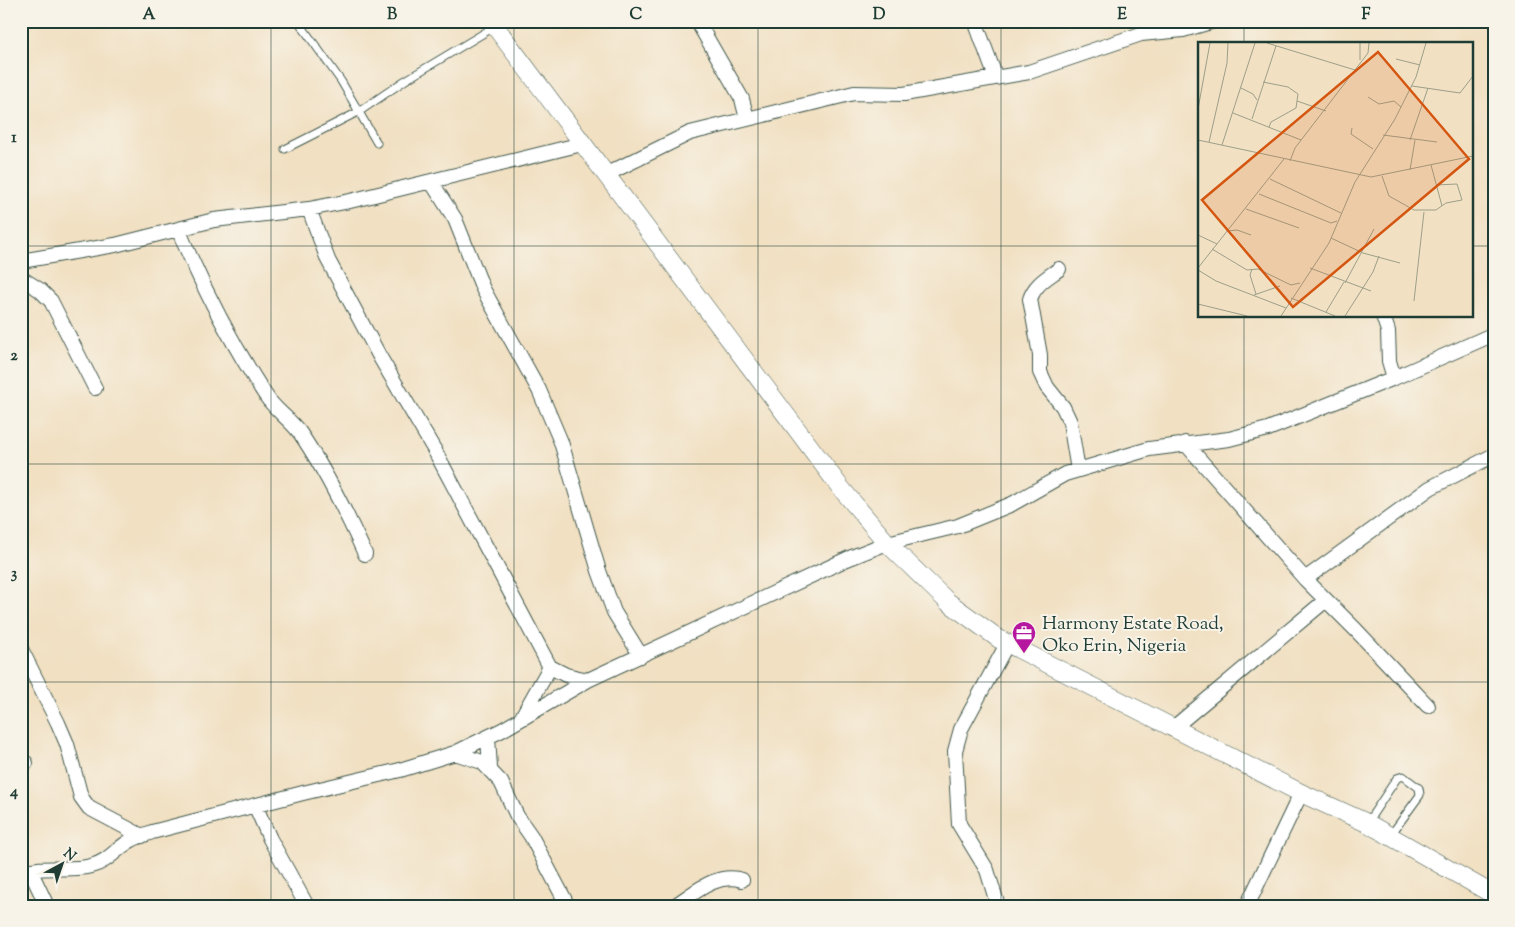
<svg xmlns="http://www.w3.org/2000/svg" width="1515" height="927" viewBox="0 0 1515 927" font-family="'Sorts Mill Goudy',serif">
<rect width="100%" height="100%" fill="#f7f3e8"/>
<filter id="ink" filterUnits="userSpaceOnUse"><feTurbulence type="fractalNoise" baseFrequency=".02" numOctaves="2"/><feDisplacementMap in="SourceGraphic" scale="10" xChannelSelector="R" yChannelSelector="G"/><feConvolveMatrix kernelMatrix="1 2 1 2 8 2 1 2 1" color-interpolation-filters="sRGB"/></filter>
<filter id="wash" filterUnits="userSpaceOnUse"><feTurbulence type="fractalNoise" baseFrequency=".0096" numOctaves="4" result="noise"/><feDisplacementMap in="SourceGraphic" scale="20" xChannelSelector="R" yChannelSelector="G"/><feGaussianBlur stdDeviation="1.12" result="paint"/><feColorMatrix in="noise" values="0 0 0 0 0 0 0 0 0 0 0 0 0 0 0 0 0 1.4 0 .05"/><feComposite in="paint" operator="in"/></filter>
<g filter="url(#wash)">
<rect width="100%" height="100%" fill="#f1e0c2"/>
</g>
<g filter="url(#ink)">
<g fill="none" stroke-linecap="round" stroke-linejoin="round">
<g stroke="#3e5549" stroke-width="9">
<path id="service" d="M 298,21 L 341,81 L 377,143
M 285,149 L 360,111 L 404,81 L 494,27
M 1367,823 L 1397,778 L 1403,776 L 1419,788 L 1420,795 L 1390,836"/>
</g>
<g stroke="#3e5549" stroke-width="16">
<path id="minor" d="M 697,21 L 742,99 L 747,119
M 975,21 L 996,78
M 605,175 L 690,133 L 854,93 L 904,94 L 1029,72 L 1141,34 L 1183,30 L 1214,21
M 432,183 L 455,219 L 483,289 L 539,390 L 561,442 L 599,571 L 614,612 L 641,656
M 309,209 L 328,260 L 381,359 L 435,451 L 550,667 L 566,675 L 588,680
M 179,231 C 202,286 234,347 266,396 C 275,410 290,419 300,433 C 326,471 346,512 365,554
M 21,261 L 115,245 L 214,220 L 309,209 L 350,201 L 582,144
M 1059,269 C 1047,278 1035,284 1030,299 L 1040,355 L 1040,372 L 1047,387 L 1063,407 L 1070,422 L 1078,470
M 21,278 L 40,290 L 51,301 L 95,388
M 1383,316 L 1388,331 L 1389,361 L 1394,378
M 1185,443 L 1305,579 L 1356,630 L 1428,706
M 1305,579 L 1430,488 L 1494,455
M 21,649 L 58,723 L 67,744 L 81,797 L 89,808 L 142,836
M 523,715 L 550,667
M 1172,729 L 1326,600
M 488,737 L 490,768
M 455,753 L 482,762 L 501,782 L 517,816 L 531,836 L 568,906
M 21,763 L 26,763
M 255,805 L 270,839 L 307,906
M 30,870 L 47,906
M 21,873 C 44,864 68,872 91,866 C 108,862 116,849 130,841 C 136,837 145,835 152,832 L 303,793 L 400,770 L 455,753 L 502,730 L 588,680 L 847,559 L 887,543 L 958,526 L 1012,504 L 1065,474 L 1149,449 L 1229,439 L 1268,429 L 1394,378 L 1494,334
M 674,906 C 695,893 716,872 742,880
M 998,906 L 987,870 L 959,824 L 955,751 L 961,729 L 1007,644
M 1247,906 L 1301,793"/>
</g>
<g stroke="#3e5549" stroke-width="19">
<path id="tertiary" d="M 491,21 L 840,487 L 887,543 L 948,602 L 999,639 L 1301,793 L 1367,823 L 1494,895"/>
</g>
<use href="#service" stroke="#fff" stroke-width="7"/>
<use href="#minor" stroke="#fff" stroke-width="14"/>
<use href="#tertiary" stroke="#fff" stroke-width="18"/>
</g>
</g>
<path fill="none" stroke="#1f3d34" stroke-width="1" stroke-opacity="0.55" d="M 271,21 L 271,906M 514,21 L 514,906M 758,21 L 758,906M 1001,21 L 1001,906M 1244,21 L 1244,44M 21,246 L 1199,246M 1471,246 L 1494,246M 1244,316 L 1244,906M 21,464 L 1494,464M 21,682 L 1494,682"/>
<defs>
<g id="office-pin" transform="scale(1.25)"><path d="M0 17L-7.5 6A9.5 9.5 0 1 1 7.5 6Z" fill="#b5179e" stroke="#f7f3e8"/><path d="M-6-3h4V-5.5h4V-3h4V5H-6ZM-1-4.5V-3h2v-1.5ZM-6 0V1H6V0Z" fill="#fff"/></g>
</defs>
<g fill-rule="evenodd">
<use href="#office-pin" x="1024" y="633"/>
</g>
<g text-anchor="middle" stroke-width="4" stroke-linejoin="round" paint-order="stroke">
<g font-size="19" fill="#1f3d34" stroke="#f7f3e8" text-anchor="start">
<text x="1042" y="629">Harmony Estate Road,<tspan x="1042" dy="22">Oko Erin, Nigeria</tspan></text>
</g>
</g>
<g transform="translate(1198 42)">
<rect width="275" height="275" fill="#f1e0c2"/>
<path fill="none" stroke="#9d9f89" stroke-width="1" d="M 69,1 L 157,28M 162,1 L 162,18M 198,17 L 222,23M 65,40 L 90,45 L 100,52 L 98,66 L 73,80 L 71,85M 214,44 L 262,51 L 275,34M 43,46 L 55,52 L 59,58M 170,55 L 181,62 L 196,59 L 203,65M 99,59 L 128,69M 0,67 L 12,1M 35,71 L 103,98M 54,77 L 78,4M 154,86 L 153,92 L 175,107M 185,93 L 239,100M 0,98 L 173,135 L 275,114M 212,98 L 230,46M 11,100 L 29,21 L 30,1M 24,103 L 57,1M 92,119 L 97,106 L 170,11 L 171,1M 233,123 L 244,164M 212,128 L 217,98M 184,134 L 191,154 L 216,168 L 238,168 L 248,161 L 264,158 L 259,142 L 238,143M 72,137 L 143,171M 61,152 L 133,181 L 139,179M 48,167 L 101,186M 29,189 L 39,188 L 53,193M 0,193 L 19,202M 133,196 L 165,211 L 202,221M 14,207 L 49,228 L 60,227 L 93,243 L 102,241M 0,226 L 86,117M 112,226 L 173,249M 54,227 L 52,233 L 58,252M 0,228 L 18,239 L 88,266M 147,241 L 176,187M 56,253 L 82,244M 93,256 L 137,274M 216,259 L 226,170M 0,262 L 49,274M 128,270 L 146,240M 83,274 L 131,201 L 157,140 L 197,77 L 218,35 L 228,1M 147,274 L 175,230 L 181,214"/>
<path fill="#d45610" fill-opacity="0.15" stroke="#d45610" stroke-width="2.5" d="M 180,10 L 271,117 L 95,265 L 4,158 Z"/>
<rect width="275" height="275" fill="none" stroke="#1f3d34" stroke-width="2.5"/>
</g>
<rect width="1515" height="927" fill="none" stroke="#f7f3e8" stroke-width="55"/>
<g transform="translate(62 864) rotate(40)" stroke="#f7f3e8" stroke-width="4" paint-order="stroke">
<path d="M0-4L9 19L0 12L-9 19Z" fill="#1f3d34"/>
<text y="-8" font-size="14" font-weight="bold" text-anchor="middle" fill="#1f3d34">N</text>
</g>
<rect x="28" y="28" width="1460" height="872" fill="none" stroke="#1f3d34" stroke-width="2"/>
<g font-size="16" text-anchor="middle" font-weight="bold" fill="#1f3d34">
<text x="149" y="19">A</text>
<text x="392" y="19">B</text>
<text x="636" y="19">C</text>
<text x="879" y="19">D</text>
<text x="1122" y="19">E</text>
<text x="1366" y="19">F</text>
<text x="14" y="142">1</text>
<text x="14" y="360">2</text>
<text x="14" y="578">3</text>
<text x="14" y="796">4</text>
</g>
</svg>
